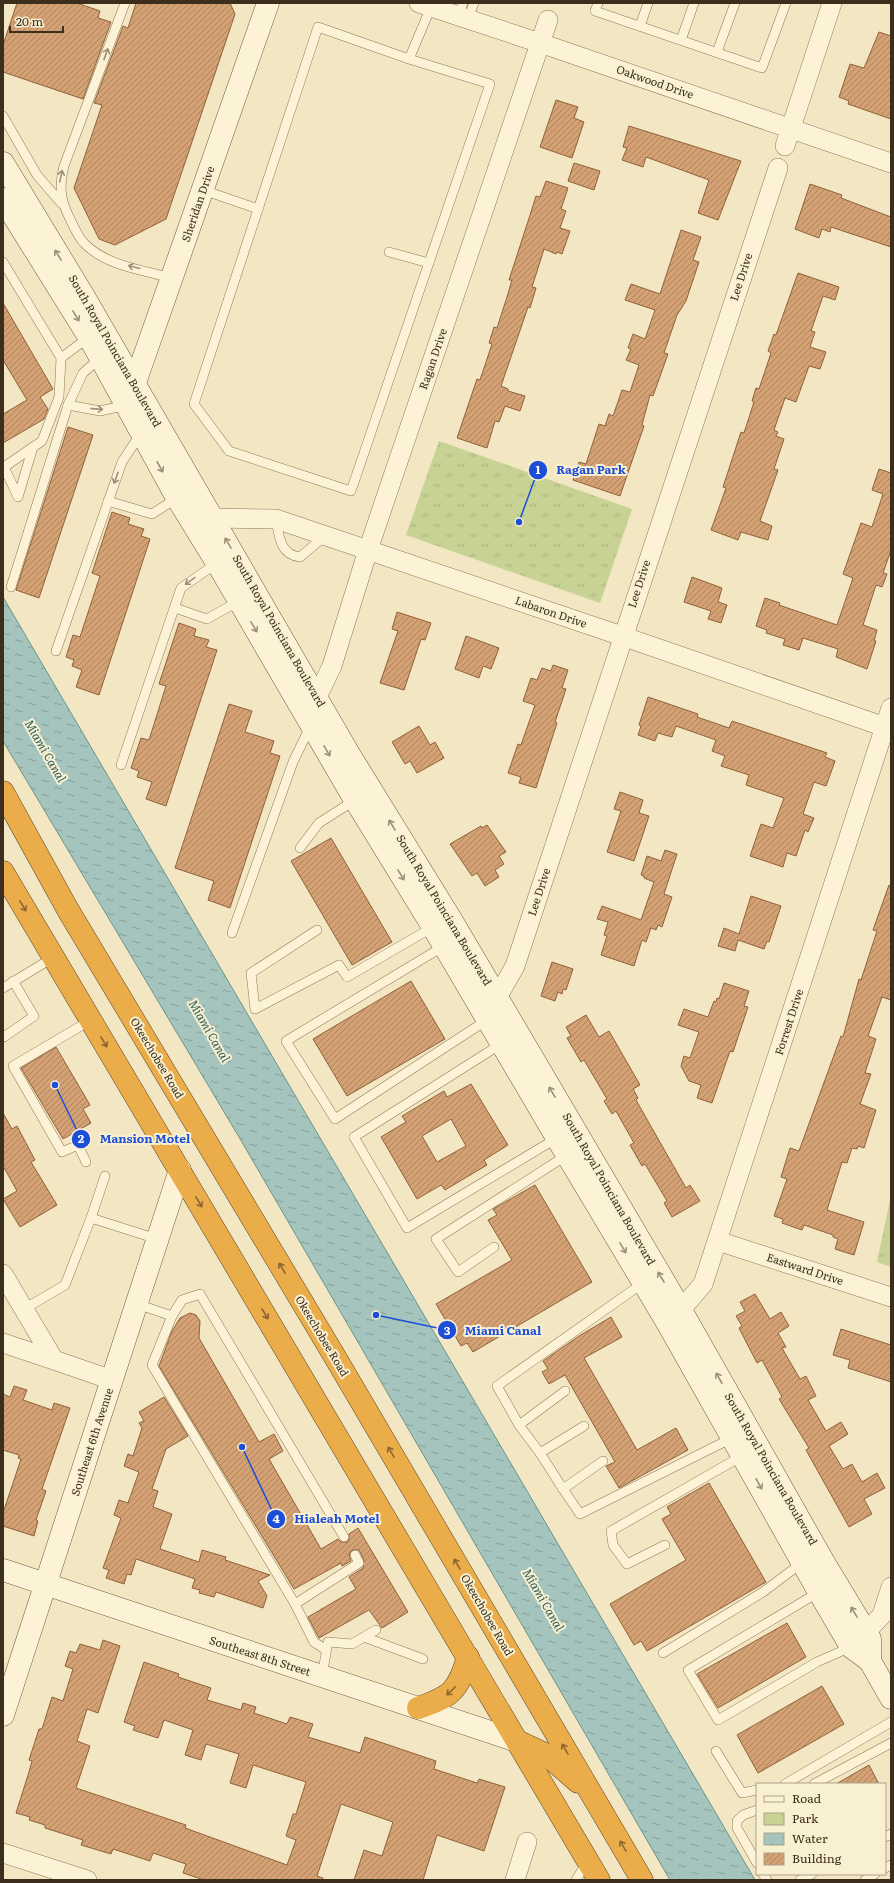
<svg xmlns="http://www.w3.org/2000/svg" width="894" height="1883" font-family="Literata,serif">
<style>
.park{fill:url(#park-tufts)}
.water{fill:url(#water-ripples);stroke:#6a948c}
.building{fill:url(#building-hatch);stroke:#90613a;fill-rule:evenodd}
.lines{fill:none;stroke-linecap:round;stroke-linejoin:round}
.lane-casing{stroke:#8e7757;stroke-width:10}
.street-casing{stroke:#8e7757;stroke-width:20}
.secondary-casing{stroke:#70583a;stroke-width:23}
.highway-casing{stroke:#5c452b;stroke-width:23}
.lane{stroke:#fcf3d6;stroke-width:9}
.street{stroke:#fcf3d6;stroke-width:19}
.secondary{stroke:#fcf3d6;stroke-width:22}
.highway{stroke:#eaad4a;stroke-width:22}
.oneway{stroke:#9c9079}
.oneway2{stroke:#8a6731}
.labels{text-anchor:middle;stroke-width:4;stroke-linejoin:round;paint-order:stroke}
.street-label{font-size:11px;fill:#3c2e1c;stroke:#f9f0d2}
.water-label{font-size:12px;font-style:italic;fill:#2a5e5d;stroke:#f9f0d2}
.leader{fill:none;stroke:#1d4ed8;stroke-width:1.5}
.callout-dot{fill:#1d4ed8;stroke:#f9f0d2;stroke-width:1.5}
.mark-label{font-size:12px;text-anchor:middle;font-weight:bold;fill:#fff}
.callout-label{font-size:12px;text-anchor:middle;font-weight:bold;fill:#1d4ed8;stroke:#f9f0d2;stroke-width:4;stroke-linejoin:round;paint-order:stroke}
</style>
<defs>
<pattern id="park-tufts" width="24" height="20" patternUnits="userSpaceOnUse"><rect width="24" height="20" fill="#c7d294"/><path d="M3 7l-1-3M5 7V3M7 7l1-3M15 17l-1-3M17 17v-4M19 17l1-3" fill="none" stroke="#acb57f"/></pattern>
<pattern id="water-ripples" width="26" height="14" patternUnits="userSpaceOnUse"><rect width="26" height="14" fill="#a4c4bd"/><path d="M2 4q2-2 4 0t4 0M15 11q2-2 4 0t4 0" fill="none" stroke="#87a099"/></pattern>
<pattern id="building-hatch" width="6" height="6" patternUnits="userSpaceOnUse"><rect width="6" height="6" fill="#d4a174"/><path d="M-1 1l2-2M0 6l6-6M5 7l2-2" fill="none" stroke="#ad845e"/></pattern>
</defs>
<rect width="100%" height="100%" fill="#f2e7c2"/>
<!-- park -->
<g class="park">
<path d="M439,441l193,68 -32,94 -194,-68z"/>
<path d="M891,1195v72l-14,-5z"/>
</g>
<!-- water -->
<path class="water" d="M3,597l752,1283h-85l-431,-743 -236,-396z"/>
<!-- building -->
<g class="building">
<path d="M17,3h60l23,8 -2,7 13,4 -28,77 -80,-27v-27z"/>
<path d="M136,3h94l5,11 -69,205 -51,26 -16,-6 -25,-51 28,-83 -8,-2 29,-77 5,2z"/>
<path d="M879,32l12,4v83l-43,-15 1,-3 -10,-4 11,-33 14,4z"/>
<path d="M556,100l22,7 -4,11 10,4 -12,36 -32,-11z"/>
<path d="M629,126l112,35 -23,59 -20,-7 11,-33 -63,-23 -3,10 -21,-7 5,-12 -4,-1z"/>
<path d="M574,163l26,8 -6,19 -26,-9z"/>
<path d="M546,181l22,7 -7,21 5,2 -6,17 10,3 -8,23 -5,-2 -1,2 -12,-5 -12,38 4,1 -6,20 -2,-1 -27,79 7,3v2l17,5 -5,15 -15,-5 -6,16 -4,-1 -8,27 -30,-10 20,-59 3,1 12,-36 -3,-1 5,-16 3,1 10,-31 5,-17h-3l22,-68 5,-16 4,1z"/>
<path d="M810,184l32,11 -1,3 50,19v30l-60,-20 -1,5 -8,-3 -3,9 -24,-9z"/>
<path d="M681,230l20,7 -8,23 6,2 -13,39 -9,14 -13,38 4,1 -15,42 -3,-1 -8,30 2,1 -24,70 -47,-16 6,-18 7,2 13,-40 6,2 4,-12 4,2 9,-26 8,2 9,-27 -13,-5 5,-11 -3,-1 5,-14 12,5 10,-29 -30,-10 6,-16 29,10z"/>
<path d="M798,273l41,14 -4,13 -12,-4 -12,35 4,1 -5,15 16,5 -6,17 -11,-3 -13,36 -11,-4 -11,32 4,2 -2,4 8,3 -10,30 4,1 -18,51 12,5 -4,14 -27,-8 -3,8 -27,-10 15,-42 -3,-1 18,-55 3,1 10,-31 -2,-1 4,-13 3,1 12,-36 -3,-2 6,-17 2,1z"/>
<path d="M3,303l50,86 -13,8 8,12 -4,10 -41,24v-29l24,-14 -24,-40z"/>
<path d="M68,427l25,8 -54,163 -23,-8z"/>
<path d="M879,469l12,4v77l-8,23 4,1 -5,13 -6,-2 -13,40 14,5 -3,11h2l-9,28 -31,-12 2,-8 -35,-11 -4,12 -16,-5 2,-6 -19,-6 1,-3 -11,-4 9,-28 15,5 -1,2 58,20 16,-47 -10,-4 18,-51 11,4 11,-33 -11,-4z"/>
<path d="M112,512l18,6 -2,6 16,5 -3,7 9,3 -51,156 -23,-8 6,-17 -10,-4 2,-6 -8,-3 7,-22 7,2 20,-61 -8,-3z"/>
<path d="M692,577l30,11 -4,14 9,3 -6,18 -13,-4 3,-8 -27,-9z"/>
<path d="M397,612l34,11 -6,17 -4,-1 -17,51 -24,-7 18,-52 -6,-2z"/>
<path d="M179,623l17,6 -2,7 15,4 -3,7 11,3 -51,156 -20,-7 6,-17 -15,-5 2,-6 -8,-3 10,-30 8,2 17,-54 -7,-2z"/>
<path d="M466,636l33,12 -8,21 -8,-3 -4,12 -24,-9z"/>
<path d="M553,665l15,5 -6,18 4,1 -11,33 2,1 -21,65 -17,-5 2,-6 -13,-4 10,-29 3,1 14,-40 -12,-4 8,-23 6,2 5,-12 9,3z"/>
<path d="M648,697l50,17 -1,3 32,11 3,-7 95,32 -2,4 10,4 -9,25 -12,-4 -11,32 11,4 -6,14 -3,-2 -9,26 -9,-3 -4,14 -33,-11 11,-32 12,4 11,-30 -38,-13 3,-10 -28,-9 4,-10 -13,-5 4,-11 -40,-14 -4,11 -14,-4 -3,8 -17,-6 3,-9 -2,-1z"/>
<path d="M229,704l23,7 -7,21 29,9 -4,12 10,3 -50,152 -22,-8 6,-19 -39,-13z"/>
<path d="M419,726l11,19 5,-3 9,16 -27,15 -7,-12 -5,3 -13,-22z"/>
<path d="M620,792l23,8 -4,13 10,3 -15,45 -27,-9 14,-41 -7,-2z"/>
<path d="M487,825l19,27 -7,4 5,8 -9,6 4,7 -14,9 -8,-13 -5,3 -22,-32 31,-18 1,2z"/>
<path d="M331,838l61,104 -40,23 -61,-104z"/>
<path d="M665,850l12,4 -13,40 8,3 -10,30 -4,-2 -2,5 -5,-2 -5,14 -4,-2 -8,26 -33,-11 6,-19 -3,-1 4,-13 -11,-3 5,-13 39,14 13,-38 -10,-4v-2l-3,-1 6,-19 14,5z"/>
<path d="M889,885l2,1v114l-9,-3 -14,39 8,3 -11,34 6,1 -11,30 16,6 -12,38 -6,-2 -1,3 -5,-1 -5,15 -5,-1 -15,48 37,12 -10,33 -19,-6 3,-10 -5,-2v-2l-29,-10 -2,5 -20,-7 1,-4 -9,-3 13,-37 -6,-2 9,-29 9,3 42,-115 2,1 16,-58 2,1 16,-49 -4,-1z"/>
<path d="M751,896l30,10 -12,36 -2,-1 -3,8 -26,-9 -3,11 -17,-5 6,-18 15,6z"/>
<path d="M552,962l21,7 -7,21 -3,-1 -1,5 -4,-2 -3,9 -14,-5z"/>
<path d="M411,981l34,58 -98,57 -34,-57z"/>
<path d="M724,983l25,8 -5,15 4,1 -15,45 -3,-1 -18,52 -15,-5 4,-13 -12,-4 -8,-15 3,-10 6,2 9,-26 -21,-7 6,-16 24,8 6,-16 2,1 1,-4 2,1z"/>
<path d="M586,1015l13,22 10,-6 31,54 -7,4 5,9 -2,2 50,88 4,-3 10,16 -28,16 -8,-14 3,-2 -22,-37 -3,2 -12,-21 4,-2 -18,-32 -4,3 -8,-13 3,-2 -23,-39 -3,2 -14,-24 4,-2 -5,-9z"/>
<path d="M56,1047l34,58 -7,4 8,14 -28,16 -42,-71z"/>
<path d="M471,1084l37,61 -24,15 3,5 -42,25 -4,-5 -24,14 -36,-62 25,-15 -4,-6 42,-25 3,6zM451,1119l15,27 -29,16 -15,-26z"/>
<path d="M3,1113l9,16 5,-3 18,34 -4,2 26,43 -37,22 -17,-28 14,-8 -14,-25z"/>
<path d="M535,1185l57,97 -119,70 -6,-9 -6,3 -25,-42 76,-44 -24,-40 9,-5 -4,-6z"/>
<path d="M755,1294l15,25 11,-7 8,14 -11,7 8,14 -4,1 18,31 6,-3 10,20 -8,4 18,31 15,-9 7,12 -19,12 14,23 9,-5 10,18 15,-9 8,15 -21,11 8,15 -23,13 -43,-77 3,-2 -30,-49 3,-2 -20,-37 -5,3 -18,-35 3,-2 -6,-10 9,-5 -5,-9z"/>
<path d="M190,1313l6,2 4,6 -1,17 60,104 15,-8 9,17 -14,8 52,90 17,-10 3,3h6l2,-2v-6l9,-6 50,84 -26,16 -13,-18 -50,28 -11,-21 48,-28 -7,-12 14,-9 1,-8 -5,-10h-6l-4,4 2,7 -9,5 -1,-3 -47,26 -135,-223 13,-35 8,-13z"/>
<path d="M611,1317l11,20 -38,21 53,92 39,-22 12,22 -69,38 -13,-22 9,-4 -50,-87 -16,9 -7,-12 6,-3 -5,-8 36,-25z"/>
<path d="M841,1329l50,16v37l-43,-14 2,-8 -17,-5z"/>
<path d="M14,1386l13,4 -4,10 29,10 2,-7 16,5 -28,81 4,2 -10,29 2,1 -4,15 -31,-10v-13l18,-54 -3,-1 1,-3 -16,-5v-56l7,3z"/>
<path d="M164,1397l24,39 -22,13 -14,40 6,2 -5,16 19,7 -12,35 39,13 3,-12 24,7 -1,3 45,15 -12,6 9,15 -4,12 -47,-16 -2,5 -15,-4 1,-3 -8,-2 3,-9 -59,-20 -5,16 -4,-1 -3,10 -18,-6 3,-8 -6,-2 18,-50 -7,-3 5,-15 9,3 11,-31 -15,-6 4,-12 5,2 9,-28 -3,-5 5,-2 -5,-9z"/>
<path d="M709,1483l57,99 -119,69 -6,-10 -7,4 -24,-41 76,-44 -24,-41 9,-5 -4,-7z"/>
<path d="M787,1623l19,34 -88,51 -21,-34z"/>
<path d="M103,1640l17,6 -22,67 -11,-4 -10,32 13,5 -14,42 110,37 -1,3 102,37 9,-25 -10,-4 7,-22h3l10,-32 -53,-17 -7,23 -16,-5 9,-29 -33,-10 -5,16 -16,-5 8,-25 -29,-10 -6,18 -25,-8 2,-4 -11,-4 20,-60 35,12 -1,3 33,11 -4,12 34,10 2,-7 13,4 -2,6 33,11 3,-7 23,7 -5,13 52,16 5,-16 71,24 -2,8 43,14 2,-4 26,8 -21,64 -47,-16 -14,45h-69l10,-30 18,6 11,-34 -52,-18 -24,72 6,2v2h-119l-21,-7 3,-9 -33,-11 -3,8 -37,-12 -2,5 -30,-9 2,-5 -38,-12v-3l-16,-5 1,-3 -14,-4 13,-41 3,-11 -3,-1 10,-31h3l10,-32 11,4 10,-32 -8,-3 5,-15 6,2 4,-9 20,6z"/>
<path d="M822,1686l22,38 -86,49 -21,-38z"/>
<path d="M869,1765l10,19h-43z"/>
</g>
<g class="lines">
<defs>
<g id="lane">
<path d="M125,3l-61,163c-5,21 -4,33 6,53 4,8 8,18 14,24 22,23 59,27 88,35"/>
<path d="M598,3l-3,8 167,57 24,-65"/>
<path d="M458,16l5,-13"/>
<path d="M468,19l6,-16"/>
<path d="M640,26l8,-23"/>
<path d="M681,40l13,-37"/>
<path d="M717,52l18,-49"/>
<path d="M409,59l81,25 -139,407 -122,-40 -35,-47 124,-377 91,32 22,-52"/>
<path d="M3,116l34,59 25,29"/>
<path d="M203,190l55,19"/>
<path d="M389,252l40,11"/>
<path d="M3,262l58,96 -2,39 -17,44 -38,26 14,30 15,-50"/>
<path d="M61,358l28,-21"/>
<path d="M68,405l32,6 27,-6"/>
<path d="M108,501l44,13 25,-16"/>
<path d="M276,519c3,17 4,36 24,38l25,-21"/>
<path d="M11,587l57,-182 15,-32 17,-15"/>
<path d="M175,608l32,11 32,-18"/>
<path d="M56,651l66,-189 19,-29"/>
<path d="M121,765l60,-177 36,-25"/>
<path d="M300,848l19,-25 36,-23"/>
<path d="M317,930l-66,43 4,36 84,-44 8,12 86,-50"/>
<path d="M232,933l61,-171 17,-35"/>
<path d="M444,946l-158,95 49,78 152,-99"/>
<path d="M3,988l51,-31"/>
<path d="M3,1035l1,2 30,-21 -21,-35"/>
<path d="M501,1044l-147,93 53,91 150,-90"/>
<path d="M86,1162l-8,-17 -16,7 -49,-86 78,-46"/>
<path d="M91,1218l14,-42"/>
<path d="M494,1247l-36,25 -22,-33 131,-84"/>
<path d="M137,1304l35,12"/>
<path d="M24,1309l41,-24 26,-67 66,21"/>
<path d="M565,1391l-46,34 -22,-39 146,-103"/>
<path d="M519,1425l21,28 44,-27"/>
<path d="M540,1453l23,36 40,-28"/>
<path d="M563,1489l17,25 152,-76"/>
<path d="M665,1545l-38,19 -14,-19 -2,-14 131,-75"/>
<path d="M819,1592l-131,78 30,50 99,-58 34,-15"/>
<path d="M295,1604l-143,-239 20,-49 10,-16 18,-6 144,243"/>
<path d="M364,1637l59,22"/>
<path d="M326,1650l-12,-8 -19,-38 64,-41 -4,-8"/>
<path d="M663,1653l100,-61 40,-30"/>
<path d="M322,1676l6,-34 24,2 24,-14"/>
<path d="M716,1751l26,42 15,-3"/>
<path d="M785,1784l106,-62"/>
<path d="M814,1784l77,-41"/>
<path d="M757,1810l-14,5 -6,6v7l20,35"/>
<path d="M885,1837l6,-3"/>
<path d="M885,1868l6,-3"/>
<path d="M763,1874l4,6"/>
<path d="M576,1880l11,-18"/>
<path d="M800,1880l12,-6"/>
<path d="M865,1880l10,-6"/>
</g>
<g id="street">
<path d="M419,3l121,40 351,120"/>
<path d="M785,146l47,-143"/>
<path d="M213,518l63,1 346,117 263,91"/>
<path d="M317,697l15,-31 36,-116 180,-530"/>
<path d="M497,998l18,-32 263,-798"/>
<path d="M718,1241l173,56"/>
<path d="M3,1274l51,86 58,20"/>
<path d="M672,1320l31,-36 188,-576"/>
<path d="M3,1343l51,17"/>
<path d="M866,1632l16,-17 9,-28"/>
<path d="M3,1853l84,27"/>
<path d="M515,1880l12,-38"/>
</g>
<g id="secondary">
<path d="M3,163l80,132 266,459 103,167 229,389 142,251 47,78v22"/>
<path d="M3,199l86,138 88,161 40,65 138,237 78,127 134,228 101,169 151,268 32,55 19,14 21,37"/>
<path d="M131,394l137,-391"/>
<path d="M3,1570l514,171"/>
<path d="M3,1715l177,-545"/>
</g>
<g id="highway">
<path d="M3,792l65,118 267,447 307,523"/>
<path d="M3,872l596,1008"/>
<path d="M418,1708c33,-11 40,-17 50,-51"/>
<path d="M517,1741l30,14 31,27"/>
</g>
</defs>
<!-- lane casing -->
<use href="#lane" class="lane-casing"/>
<!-- street casing -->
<use href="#street" class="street-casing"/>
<!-- secondary casing -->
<use href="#secondary" class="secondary-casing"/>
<!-- highway casing -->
<use href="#highway" class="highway-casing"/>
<!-- lane -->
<use href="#lane" class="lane"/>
<!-- street -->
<use href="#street" class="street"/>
<!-- secondary -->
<use href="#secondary" class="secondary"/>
<!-- highway -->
<use href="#highway" class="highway"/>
</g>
<!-- one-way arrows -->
<defs><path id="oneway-shaft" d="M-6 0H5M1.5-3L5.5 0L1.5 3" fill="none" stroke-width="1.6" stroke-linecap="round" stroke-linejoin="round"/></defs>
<g class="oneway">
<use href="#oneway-shaft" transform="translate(106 54) rotate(-70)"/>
<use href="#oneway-shaft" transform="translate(61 176) rotate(-78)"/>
<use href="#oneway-shaft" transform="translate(58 255) rotate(-122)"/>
<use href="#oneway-shaft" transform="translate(134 267) rotate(-165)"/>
<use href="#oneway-shaft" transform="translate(76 316) rotate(58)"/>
<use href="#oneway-shaft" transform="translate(97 409) rotate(4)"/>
<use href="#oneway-shaft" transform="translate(160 467) rotate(61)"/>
<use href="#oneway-shaft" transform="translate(116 478) rotate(109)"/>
<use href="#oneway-shaft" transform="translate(228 543) rotate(-120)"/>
<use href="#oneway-shaft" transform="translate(190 581) rotate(145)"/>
<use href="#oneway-shaft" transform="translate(254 627) rotate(59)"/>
<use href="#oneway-shaft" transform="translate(327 751) rotate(60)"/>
<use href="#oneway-shaft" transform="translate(392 825) rotate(-121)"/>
<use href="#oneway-shaft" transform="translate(401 875) rotate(59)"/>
<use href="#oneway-shaft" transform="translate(552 1092) rotate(-120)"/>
<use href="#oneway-shaft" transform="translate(623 1248) rotate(59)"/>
<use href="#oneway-shaft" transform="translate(661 1277) rotate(-121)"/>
<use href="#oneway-shaft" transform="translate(719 1378) rotate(-119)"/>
<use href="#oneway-shaft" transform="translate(759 1484) rotate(61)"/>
<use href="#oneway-shaft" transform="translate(854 1612) rotate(-121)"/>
</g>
<g class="oneway2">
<use href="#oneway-shaft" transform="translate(23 906) rotate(59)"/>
<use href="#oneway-shaft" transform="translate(104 1042) rotate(59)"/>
<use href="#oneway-shaft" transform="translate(199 1202) rotate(59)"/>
<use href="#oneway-shaft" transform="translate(282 1268) rotate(-121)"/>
<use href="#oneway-shaft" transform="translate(265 1314) rotate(59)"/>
<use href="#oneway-shaft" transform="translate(391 1452) rotate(-120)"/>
<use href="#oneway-shaft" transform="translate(457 1564) rotate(-120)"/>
<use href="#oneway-shaft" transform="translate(451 1691) rotate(136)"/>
<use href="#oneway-shaft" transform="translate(565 1749) rotate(-120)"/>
<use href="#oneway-shaft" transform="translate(623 1846) rotate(-120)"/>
</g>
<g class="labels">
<!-- street labels -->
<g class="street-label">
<text transform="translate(655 82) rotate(19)" y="4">Oakwood Drive</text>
<text transform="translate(198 204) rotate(-71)" y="4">Sheridan Drive</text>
<text transform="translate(741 277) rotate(-72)" y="4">Lee Drive</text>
<text transform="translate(115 351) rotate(60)" y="4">South Royal Poinciana Boulevard</text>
<text transform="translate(433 359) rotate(-71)" y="4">Ragan Drive</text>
<text transform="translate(639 584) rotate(-72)" y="4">Lee Drive</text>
<text transform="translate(551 612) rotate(19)" y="4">Labaron Drive</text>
<text transform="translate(279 631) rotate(60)" y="4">South Royal Poinciana Boulevard</text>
<text transform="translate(539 892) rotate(-72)" y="4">Lee Drive</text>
<text transform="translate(444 910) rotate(59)" y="4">South Royal Poinciana Boulevard</text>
<text transform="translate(789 1022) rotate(-72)" y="4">Forrest Drive</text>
<text transform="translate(157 1058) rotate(59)" y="4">Okeechobee Road</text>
<text transform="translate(609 1189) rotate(60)" y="4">South Royal Poinciana Boulevard</text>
<text transform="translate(805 1269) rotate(18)" y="4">Eastward Drive</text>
<text transform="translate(322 1336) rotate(59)" y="4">Okeechobee Road</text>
<text transform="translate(92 1442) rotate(-72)" y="4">Southeast 6th Avenue</text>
<text transform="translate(771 1469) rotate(60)" y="4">South Royal Poinciana Boulevard</text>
<text transform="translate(487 1615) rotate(60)" y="4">Okeechobee Road</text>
<text transform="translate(260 1656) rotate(18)" y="4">Southeast 8th Street</text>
</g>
<!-- water labels -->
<g class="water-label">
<text transform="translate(45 751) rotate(60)" y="4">Miami Canal</text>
<text transform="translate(209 1031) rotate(60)" y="4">Miami Canal</text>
<text transform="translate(543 1600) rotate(60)" y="4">Miami Canal</text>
</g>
</g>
<!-- callouts -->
<path class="leader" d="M519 522L538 470M55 1085L81 1139M376 1315L447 1330M242 1447L276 1519"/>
<g class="callout-dot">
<circle cx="519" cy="522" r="4"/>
<circle cx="55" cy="1085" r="4"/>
<circle cx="376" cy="1315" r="4"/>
<circle cx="242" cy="1447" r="4"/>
<circle cx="538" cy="470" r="10"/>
<circle cx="81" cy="1139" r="10"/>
<circle cx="447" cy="1330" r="10"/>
<circle cx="276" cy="1519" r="10"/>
</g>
<g class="mark-label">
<text x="538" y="474">1</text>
<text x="81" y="1143">2</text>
<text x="447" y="1335">3</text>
<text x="276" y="1523">4</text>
</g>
<g class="callout-label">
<text x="591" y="474">Ragan Park</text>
<text x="145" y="1143">Mansion Motel</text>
<text x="503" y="1335">Miami Canal</text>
<text x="337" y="1523">Hialeah Motel</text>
</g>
<!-- border -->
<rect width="894" height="1883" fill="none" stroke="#3c2e1c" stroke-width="8"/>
<!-- legend -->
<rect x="756" y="1783" width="130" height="92" fill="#f9f0d2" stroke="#ada289"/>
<rect x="764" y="1796" width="20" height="6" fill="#fcf3d6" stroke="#ada289"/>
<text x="792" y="1803" font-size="12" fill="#3c2e1c">Road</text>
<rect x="764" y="1813" width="20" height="12" fill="url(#park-tufts)" stroke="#ada289"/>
<text x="792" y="1823" font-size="12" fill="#3c2e1c">Park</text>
<rect x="764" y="1833" width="20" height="12" fill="url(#water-ripples)" stroke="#ada289"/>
<text x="792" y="1843" font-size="12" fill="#3c2e1c">Water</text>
<rect x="764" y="1853" width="20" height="12" fill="url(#building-hatch)" stroke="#ada289"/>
<text x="792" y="1863" font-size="12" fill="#3c2e1c">Building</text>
<!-- scale -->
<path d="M10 26v6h53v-6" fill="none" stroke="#3c2e1c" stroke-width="2"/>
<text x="16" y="26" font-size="12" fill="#3c2e1c" stroke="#f9f0d2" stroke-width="3" paint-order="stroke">20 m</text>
</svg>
